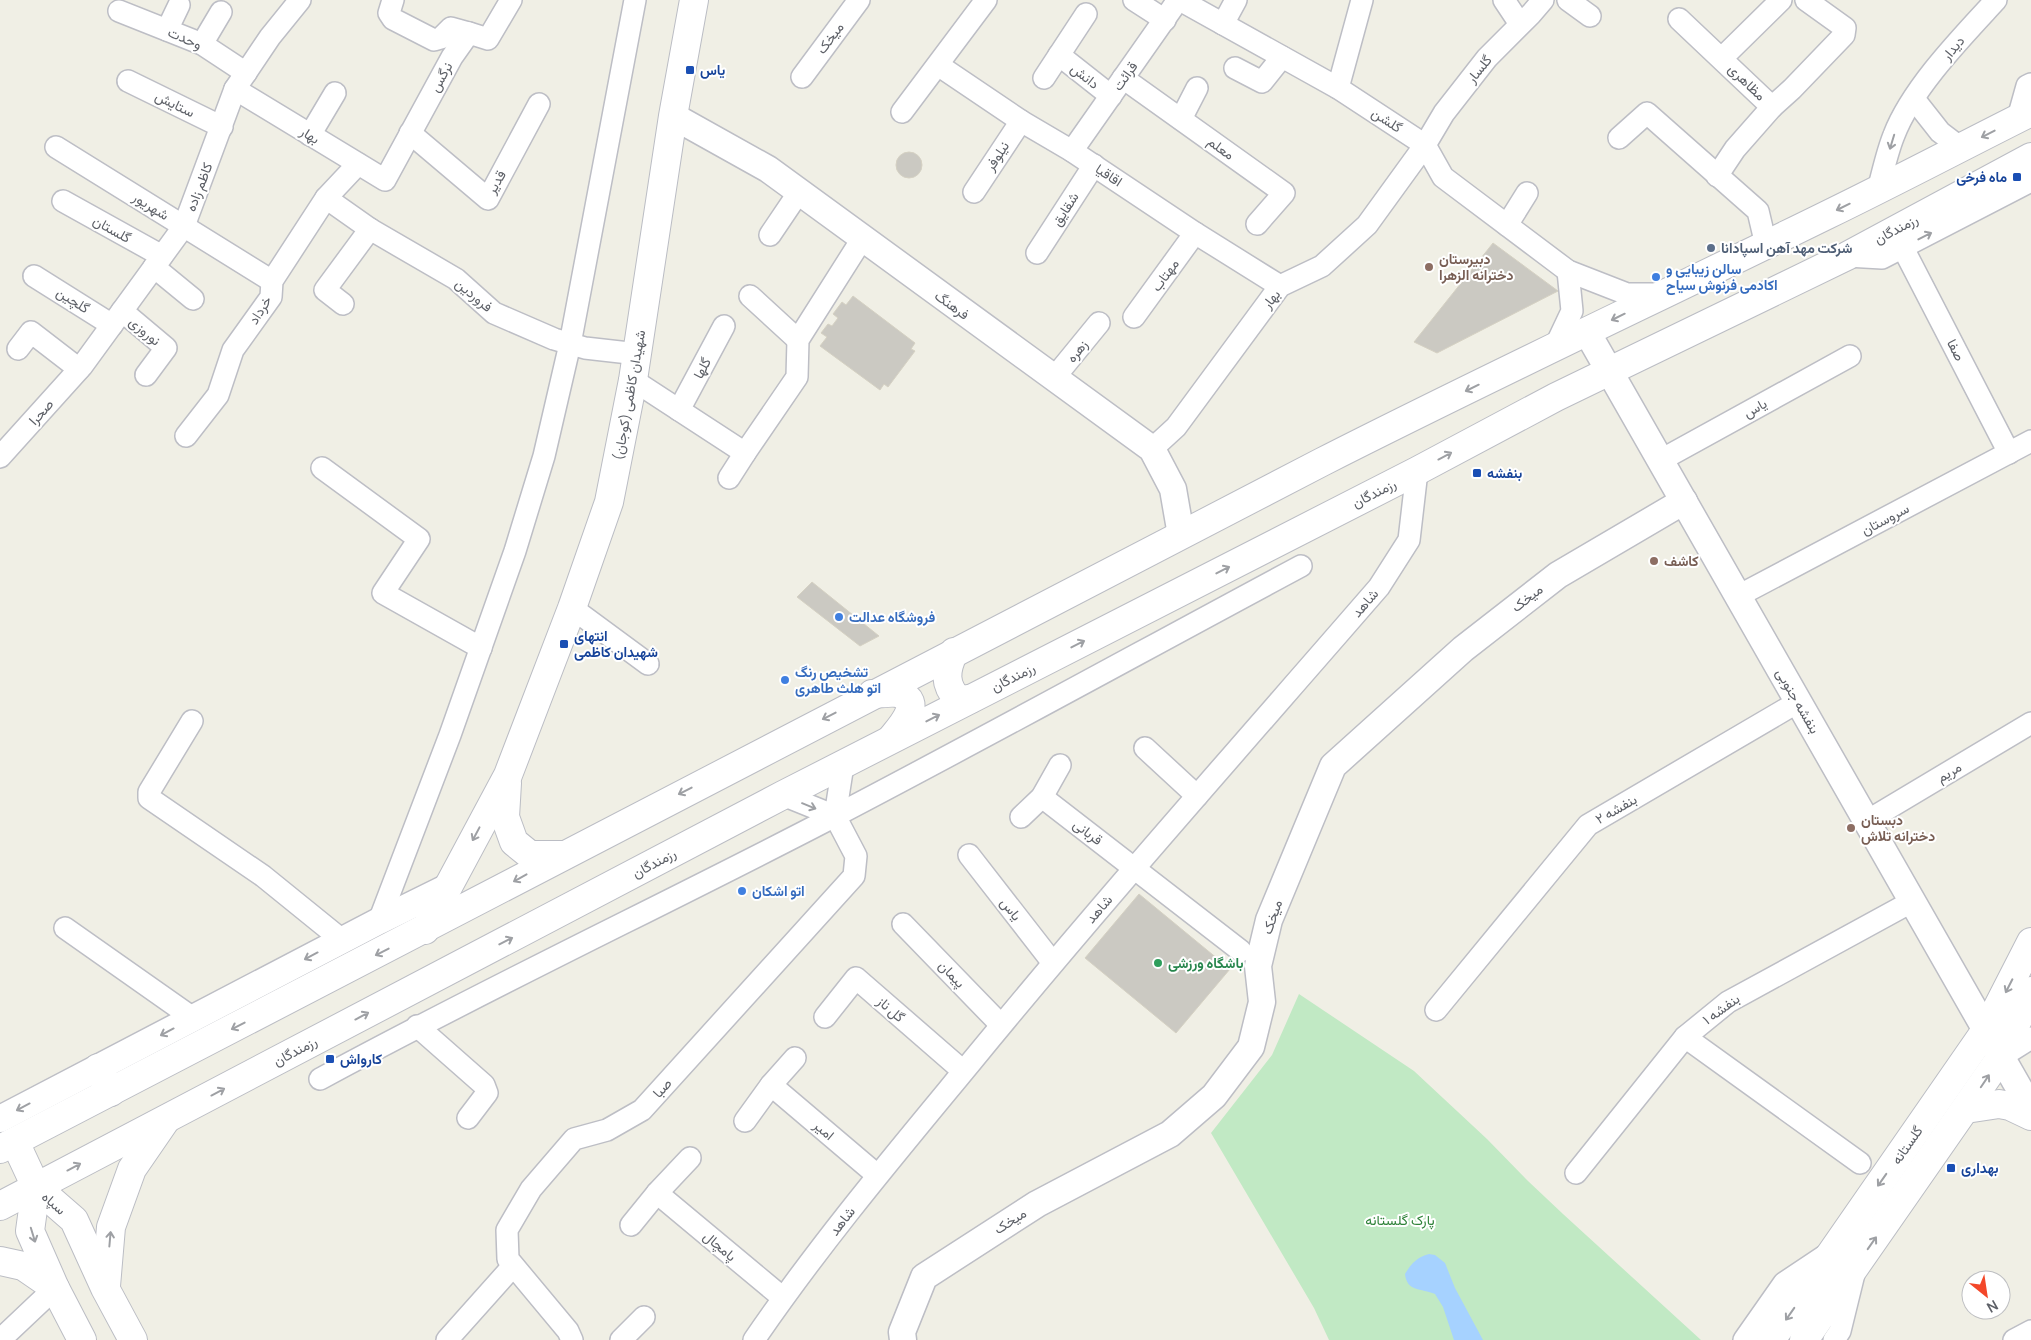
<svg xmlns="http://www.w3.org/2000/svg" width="2031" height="1340" font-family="Manrope,Vazirmatn,sans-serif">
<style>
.green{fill:#c1e9c4}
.water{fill:#a6d2ff}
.building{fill:#cbc9c2;stroke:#d5d1c3}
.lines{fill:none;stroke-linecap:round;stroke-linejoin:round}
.minor-casing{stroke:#bdbec5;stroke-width:24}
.tertiary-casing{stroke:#bdbec5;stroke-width:29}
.secondary-casing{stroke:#bbbdc4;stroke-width:30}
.minor{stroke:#fff;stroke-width:21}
.tertiary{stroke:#fff;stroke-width:26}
.secondary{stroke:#fff;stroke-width:28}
.oneway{stroke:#9ea0a4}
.transit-dot{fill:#1a4fb4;stroke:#fff;stroke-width:2}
.service-dot{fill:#5c6f8a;stroke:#fff;stroke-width:2}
.education-dot{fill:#8d6e63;stroke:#fff;stroke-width:2}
.shop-dot{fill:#3f7fe0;stroke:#fff;stroke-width:2}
.leisure-dot{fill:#2e9e5b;stroke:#fff;stroke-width:2}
.labels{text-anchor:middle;stroke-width:4;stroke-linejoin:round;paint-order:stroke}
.street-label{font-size:14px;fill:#5d6067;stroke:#fff}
.transit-label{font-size:14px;font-weight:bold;fill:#164399;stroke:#fff;text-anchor:start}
.service-label{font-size:14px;font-weight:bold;fill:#4e5e75;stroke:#fff;text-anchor:start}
.education-label{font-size:14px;font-weight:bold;fill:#785e54;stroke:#fff;text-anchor:start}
.shop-label{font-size:14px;font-weight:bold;fill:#366cbe;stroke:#fff;text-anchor:start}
.leisure-label{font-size:14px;font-weight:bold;fill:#27864d;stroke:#fff;text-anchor:start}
.park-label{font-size:14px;fill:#30833a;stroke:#fff}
</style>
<rect width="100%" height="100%" fill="#f0efe5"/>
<!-- green -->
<path class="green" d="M1299,994l115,77 73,68 41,42 35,33 138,126h-372l-15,-32 -103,-175 61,-78z"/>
<!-- water -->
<path class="water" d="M1429,1254l6,1 10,8 10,25 28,52h-29l-11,-33 -8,-13c-14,-6 -28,-2 -30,-20 6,-10 12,-17 24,-20z"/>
<!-- building -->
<g class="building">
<circle cx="909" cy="165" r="13"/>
<path d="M1493,243l65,48 -121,62 -23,-11z"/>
<path d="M853,296l62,47 -4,6 4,2 -27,36 -4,-3 -4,6 -60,-44 7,-9 -6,-4 7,-9 4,2 6,-8 -5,-4 9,-12 4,3z"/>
<path d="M812,582l67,54 -19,10 -63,-49z"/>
<path d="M1139,894l91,75 -54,64 -91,-75z"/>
</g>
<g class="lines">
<defs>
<g id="minor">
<path d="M393,0l-4,13 4,6 41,21 7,-2 10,-10 18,5"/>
<path d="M1134,0l31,20"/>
<path d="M1180,0l158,88 87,57 18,32 125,94 59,23h36"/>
<path d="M1504,0l16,24"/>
<path d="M1568,0l22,16"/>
<path d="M119,11l83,33 44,29"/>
<path d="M1679,19l93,88 -37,42 -18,27"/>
<path d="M1223,24l13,-24"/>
<path d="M167,30l12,-25"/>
<path d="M202,44l19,-32"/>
<path d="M1059,55l52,41"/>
<path d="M1722,58l59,-58"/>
<path d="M938,65l83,56 51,30 123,82 85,53"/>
<path d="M1235,68l27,14 20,-25"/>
<path d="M802,77l57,-77"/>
<path d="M1044,78l42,-64"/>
<path d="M1123,78l161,115 -27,31"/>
<path d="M128,81l94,46"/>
<path d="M1338,88l24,-88"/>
<path d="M235,89l150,91 67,-123 17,-24 19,6 23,-39"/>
<path d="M1914,99l26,33 21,16"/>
<path d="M1772,107l20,-18 52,-54 1,-7 -39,-28"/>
<path d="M902,112l84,-112"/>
<path d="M2018,118l9,-32 4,-2"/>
<path d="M1181,119l16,-31"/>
<path d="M410,133l78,66 51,-95"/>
<path d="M310,135l25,-42"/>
<path d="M1619,138l28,-25 111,98 8,34"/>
<path d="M56,147l216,134"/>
<path d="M1072,151l106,-151"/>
<path d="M1878,190c5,-18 9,-38 16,-55 18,-47 68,-98 102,-135"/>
<path d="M974,192l47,-71"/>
<path d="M326,198l44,31 86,50 38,34 60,26 31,9 53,6"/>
<path d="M63,201l99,55"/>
<path d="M1507,225l20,-32"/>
<path d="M770,235l29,-43"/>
<path d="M1903,248l106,205"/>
<path d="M1037,253l57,-88"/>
<path d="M1847,256l35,2 149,-77"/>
<path d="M154,267l39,32"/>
<path d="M34,276l78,49"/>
<path d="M750,296l48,44"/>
<path d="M343,304l-18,-14 45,-61"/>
<path d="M122,311l44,37 -20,27"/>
<path d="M1134,317l61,-84"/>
<path d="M1555,347l17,-36 -4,-40"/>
<path d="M18,349l13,-17 48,37"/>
<path d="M1054,378l45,-55"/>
<path d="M633,380l112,73 52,-76 1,-37 64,-101"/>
<path d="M679,410l45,-84"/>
<path d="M186,436l32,-41 15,-45 38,-53 1,-16 54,-83 32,-34"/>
<path d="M1152,449l24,-22 104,-141 42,-20 45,-41 58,-80 19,-32 43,-55 44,-44 12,-14"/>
<path d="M0,457l82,-91 102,-140 51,-137 35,-52 30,-37"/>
<path d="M1661,460l189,-104"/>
<path d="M322,468l97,71 -36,54 98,55"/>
<path d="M729,478l16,-25"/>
<path d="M1738,596l293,-155"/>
<path d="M572,608l76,56"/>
<path d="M192,721l-43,71v6l114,78 79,64"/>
<path d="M1145,748l52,48"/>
<path d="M783,795l52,21"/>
<path d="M1042,797l199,154"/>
<path d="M1021,817l21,-20 18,-32"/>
<path d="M1867,821l164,-98"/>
<path d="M969,855l84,108"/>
<path d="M379,921l71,-186 65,-184 29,-95 26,-112 65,-344"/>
<path d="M903,924l98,101"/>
<path d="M65,928l128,90"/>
<path d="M1436,1010l152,-185 210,-123"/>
<path d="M825,1017l31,-39 107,93"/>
<path d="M417,1026l67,59 3,8 -19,25"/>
<path d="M1685,1037l175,126"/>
<path d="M2001,1057l30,-19"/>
<path d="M320,1079c169,-92 344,-174 515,-263 157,-82 311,-167 466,-250"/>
<path d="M771,1085l106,90"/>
<path d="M745,1121l26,-36 24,-27"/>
<path d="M1576,1173l109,-136 43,-35 185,-101"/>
<path d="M657,1193l126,105"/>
<path d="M631,1225l26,-32 33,-35"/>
<path d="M0,1340l55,-52"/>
<path d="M447,1340l66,-74"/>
<path d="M572,1340l-4,-9 -60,-72 -1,-29 24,-41 43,-50 33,-9 35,-20 212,-234 2,-20 -21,-40 8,-51"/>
<path d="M621,1340l23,-23"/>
<path d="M754,1340c67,-98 143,-188 218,-279 132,-161 270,-316 407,-474l30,-47 8,-69"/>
<path d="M1744,1340l40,-57 42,-28"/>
<path d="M1834,1340l6,-9 14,-57"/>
<path d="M2014,1340l17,-9"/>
</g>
<g id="tertiary">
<path d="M673,116l95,53 384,280 21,40 8,46"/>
<path d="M1587,332l444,777"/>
<path d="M0,1119l379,-198 69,-34"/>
<path d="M903,1340l-1,-8 22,-55 113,-73 133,-70 44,-38 37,-49 11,-45 -4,-36 11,-46 64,-154 130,-117 95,-74 126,-74"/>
</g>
<g id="secondary">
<path d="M954,652c-9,19 -10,32 4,48l12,-1"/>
<path d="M872,694c8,0 21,-3 28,0 25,8 -1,35 -9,45"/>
<path d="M507,783l-2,34 9,25 16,13h32"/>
<path d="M425,930l83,-155 64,-167 37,-106 24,-122 40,-264 21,-116"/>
<path d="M98,1068l13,24"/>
<path d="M1966,1109l33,-5 11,2 21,10"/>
<path d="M15,1142l21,45 38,33 31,68 28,52"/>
<path d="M0,1149c442,-227 880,-461 1322,-687 167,-85 336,-164 505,-247 68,-33 136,-69 204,-103"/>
<path d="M36,1187l-6,44 25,57 27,52"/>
<path d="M0,1206l783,-411 634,-324 139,-74 291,-141 184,-99"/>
<path d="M0,1261l23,5 32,22"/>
<path d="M106,1286l5,-59 21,-58 33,-48"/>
<path d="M1771,1340l215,-310 45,-88"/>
<path d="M1804,1340l197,-283 30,-66"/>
</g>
</defs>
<!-- minor casing -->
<use href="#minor" class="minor-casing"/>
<!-- tertiary casing -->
<use href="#tertiary" class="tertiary-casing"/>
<!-- secondary casing -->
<use href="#secondary" class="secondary-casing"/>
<!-- minor -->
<use href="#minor" class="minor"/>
<!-- tertiary -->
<use href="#tertiary" class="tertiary"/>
<!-- secondary -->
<use href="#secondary" class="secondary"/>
</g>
<!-- one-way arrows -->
<defs><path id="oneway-shaft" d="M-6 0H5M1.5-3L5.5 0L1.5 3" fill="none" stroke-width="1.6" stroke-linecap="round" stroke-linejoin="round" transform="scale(1.25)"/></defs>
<g class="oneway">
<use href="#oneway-shaft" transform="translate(1988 134) rotate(153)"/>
<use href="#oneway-shaft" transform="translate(1892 142) rotate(107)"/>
<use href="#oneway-shaft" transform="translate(1843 207) rotate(154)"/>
<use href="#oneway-shaft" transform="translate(1925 236) rotate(-27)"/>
<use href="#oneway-shaft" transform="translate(1618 317) rotate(154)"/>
<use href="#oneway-shaft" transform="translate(1472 388) rotate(154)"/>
<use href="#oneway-shaft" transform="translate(1445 456) rotate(-28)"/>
<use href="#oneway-shaft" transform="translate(1223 570) rotate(-27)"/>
<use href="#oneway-shaft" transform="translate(1078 644) rotate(-27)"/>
<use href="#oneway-shaft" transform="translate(829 716) rotate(153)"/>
<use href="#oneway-shaft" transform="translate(933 718) rotate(-27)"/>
<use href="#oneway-shaft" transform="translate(685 791) rotate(153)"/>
<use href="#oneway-shaft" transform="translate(809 806) rotate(22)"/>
<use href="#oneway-shaft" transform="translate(476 834) rotate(118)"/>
<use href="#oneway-shaft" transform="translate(520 878) rotate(151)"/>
<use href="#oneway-shaft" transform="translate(506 941) rotate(-27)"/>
<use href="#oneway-shaft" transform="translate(382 952) rotate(153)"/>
<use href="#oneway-shaft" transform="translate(311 956) rotate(152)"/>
<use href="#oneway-shaft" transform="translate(2009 986) rotate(117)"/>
<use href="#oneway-shaft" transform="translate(362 1016) rotate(-28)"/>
<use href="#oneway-shaft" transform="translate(238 1026) rotate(153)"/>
<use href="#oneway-shaft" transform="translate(167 1032) rotate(152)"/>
<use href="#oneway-shaft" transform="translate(1985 1081) rotate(-56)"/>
<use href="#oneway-shaft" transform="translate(218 1092) rotate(-28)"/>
<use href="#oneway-shaft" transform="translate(23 1107) rotate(152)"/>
<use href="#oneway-shaft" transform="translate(74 1167) rotate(-28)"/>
<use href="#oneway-shaft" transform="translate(1882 1180) rotate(125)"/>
<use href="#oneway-shaft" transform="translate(33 1235) rotate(73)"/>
<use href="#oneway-shaft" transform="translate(110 1239) rotate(-85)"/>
<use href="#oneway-shaft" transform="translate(1872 1243) rotate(-55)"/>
<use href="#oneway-shaft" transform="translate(1790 1314) rotate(125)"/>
</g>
<!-- markers -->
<g class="transit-dot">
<rect x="685" y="65" width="10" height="10" rx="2.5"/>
<rect x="2012" y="172" width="10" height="10" rx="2.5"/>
<rect x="1472" y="468" width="10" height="10" rx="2.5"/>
<rect x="559" y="639" width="10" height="10" rx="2.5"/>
<rect x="325" y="1054" width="10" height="10" rx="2.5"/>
<rect x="1946" y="1163" width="10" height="10" rx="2.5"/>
</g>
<circle class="service-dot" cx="1711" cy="248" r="5"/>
<g class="education-dot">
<circle cx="1429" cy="267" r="5"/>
<circle cx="1654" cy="561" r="5"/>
<circle cx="1851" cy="828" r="5"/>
</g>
<g class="shop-dot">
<circle cx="1656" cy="277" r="5"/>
<circle cx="839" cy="617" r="5"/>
<circle cx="785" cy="680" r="5"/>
<circle cx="742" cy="891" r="5"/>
</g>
<circle class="leisure-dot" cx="1158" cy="963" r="5"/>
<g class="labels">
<!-- street labels -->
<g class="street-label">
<text transform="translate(185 38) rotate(24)" y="5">وحدت</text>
<text transform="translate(830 38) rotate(-53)" y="5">میخک</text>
<text transform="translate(1953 48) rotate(-50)" y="5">دیدار</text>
<text transform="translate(1479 69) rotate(-51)" y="5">گلسار</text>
<text transform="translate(1085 76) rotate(38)" y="5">دانش</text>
<text transform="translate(1125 76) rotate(-55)" y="5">قرائت</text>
<text transform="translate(441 77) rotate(-61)" y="5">نرگس</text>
<text transform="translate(1747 82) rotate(44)" y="5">مظاهری</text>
<text transform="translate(175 104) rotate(26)" y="5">ستایش</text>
<text transform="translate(1387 120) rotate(33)" y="5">گلشن</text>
<text transform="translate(310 135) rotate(32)" y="5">بهار</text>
<text transform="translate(1221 148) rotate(36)" y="5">معلم</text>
<text transform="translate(997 156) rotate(-57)" y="5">نیلوفر</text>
<text transform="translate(1109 175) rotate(33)" y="5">اقاقیا</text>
<text transform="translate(496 182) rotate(-60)" y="5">قدیر</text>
<text transform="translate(199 187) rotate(-69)" y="5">کاظم زاده</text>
<text transform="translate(151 206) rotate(32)" y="5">شهریور</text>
<text transform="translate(1065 209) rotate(-57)" y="5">شقایق</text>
<text transform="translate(112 229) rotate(29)" y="5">گلستان</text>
<text transform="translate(1896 229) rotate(-28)" y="5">رزمندگان</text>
<text transform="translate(1165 275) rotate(-54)" y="5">مهتاب</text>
<text transform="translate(474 295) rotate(40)" y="5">فروردین</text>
<text transform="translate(1271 299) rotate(-52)" y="5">بهار</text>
<text transform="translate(73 300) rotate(32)" y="5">گلچین</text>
<text transform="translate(952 305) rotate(36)" y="5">فرهنگ</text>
<text transform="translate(260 310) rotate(-58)" y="5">خرداد</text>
<text transform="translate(145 331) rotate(40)" y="5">نوروزی</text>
<text transform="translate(1956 350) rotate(63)" y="5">صفا</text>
<text transform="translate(1077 351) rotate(-51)" y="5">زهره</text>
<text transform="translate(702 368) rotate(-62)" y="5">گلها</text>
<text transform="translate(629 395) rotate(-80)" y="5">شهیدان کاظمی (کوجان)</text>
<text transform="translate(1755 408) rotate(-29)" y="5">یاس</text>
<text transform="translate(41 412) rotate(-48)" y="5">صحرا</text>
<text transform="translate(1374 493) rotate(-27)" y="5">رزمندگان</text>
<text transform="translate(1885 519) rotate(-28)" y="5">سروستان</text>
<text transform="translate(1527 598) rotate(-38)" y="5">میخک</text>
<text transform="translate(1365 603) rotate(-49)" y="5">شاهد</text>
<text transform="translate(1013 677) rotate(-27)" y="5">رزمندگان</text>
<text transform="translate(1798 701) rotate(60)" y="5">بنفشه جنوبی</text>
<text transform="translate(1949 772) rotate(-31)" y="5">مریم</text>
<text transform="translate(1616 809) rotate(-30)" y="5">بنفشه ۲</text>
<text transform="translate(1088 832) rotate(37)" y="5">قربانی</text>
<text transform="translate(654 863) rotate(-28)" y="5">رزمندگان</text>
<text transform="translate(1011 909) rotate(52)" y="5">یاس</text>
<text transform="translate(1099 909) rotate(-49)" y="5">شاهد</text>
<text transform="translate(1272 917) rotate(-71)" y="5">میخک</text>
<text transform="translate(952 974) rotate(46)" y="5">پیمان</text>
<text transform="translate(891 1009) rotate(41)" y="5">گل ناز</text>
<text transform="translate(1721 1009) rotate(-36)" y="5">بنفشه ۱</text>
<text transform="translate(295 1051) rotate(-28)" y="5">رزمندگان</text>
<text transform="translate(662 1088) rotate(-48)" y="5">صبا</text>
<text transform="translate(824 1130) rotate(40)" y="5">امیر</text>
<text transform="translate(1907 1145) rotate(-55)" y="5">گلستانه</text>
<text transform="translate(54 1203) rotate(41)" y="5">سپاه</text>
<text transform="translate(842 1221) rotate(-52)" y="5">شاهد</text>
<text transform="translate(1010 1221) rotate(-33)" y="5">میخک</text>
<text transform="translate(720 1246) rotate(40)" y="5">پامچال</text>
</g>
<!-- transit labels -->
<g class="transit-label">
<text x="700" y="75">یاس</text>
<text x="2007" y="182" text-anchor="end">ماه فرخی</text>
<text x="1487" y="478">بنفشه</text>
<text x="574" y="641">انتهای<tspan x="574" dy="16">شهیدان کاظمی</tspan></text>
<text x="340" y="1064">کارواش</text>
<text x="1961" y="1173">بهداری</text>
</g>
<!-- service labels -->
<g class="service-label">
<text x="1721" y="253">شرکت مهد آهن اسپادانا</text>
</g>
<!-- education labels -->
<g class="education-label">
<text x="1439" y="264">دبيرستان<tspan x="1439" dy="16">دخترانه الزهرا</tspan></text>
<text x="1664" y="566">کاشف</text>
<text x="1861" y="825">دبستان<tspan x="1861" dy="16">دخترانه تلاش</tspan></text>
</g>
<!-- shop labels -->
<g class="shop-label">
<text x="1666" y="274">سالن زیبایی و<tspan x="1666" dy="16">اکادمی فرنوش سیاح</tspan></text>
<text x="849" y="622">فروشگاه عدالت</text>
<text x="795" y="677">تشخیص رنگ<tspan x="795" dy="16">اتو هلث طاهری</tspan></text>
<text x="752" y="896">اتو اشکان</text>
</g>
<!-- leisure labels -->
<g class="leisure-label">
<text x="1168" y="968">باشگاه ورزشی</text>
</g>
<!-- park labels -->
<g class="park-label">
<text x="1400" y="1225">پارک گلستانه</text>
</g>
</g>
<!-- north arrow -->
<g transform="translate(1986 1295) rotate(150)"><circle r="24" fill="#ffffff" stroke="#bebfc2"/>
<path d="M0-4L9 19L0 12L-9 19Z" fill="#f34729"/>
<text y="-8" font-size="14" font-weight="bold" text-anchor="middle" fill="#5d6067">N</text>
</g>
</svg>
